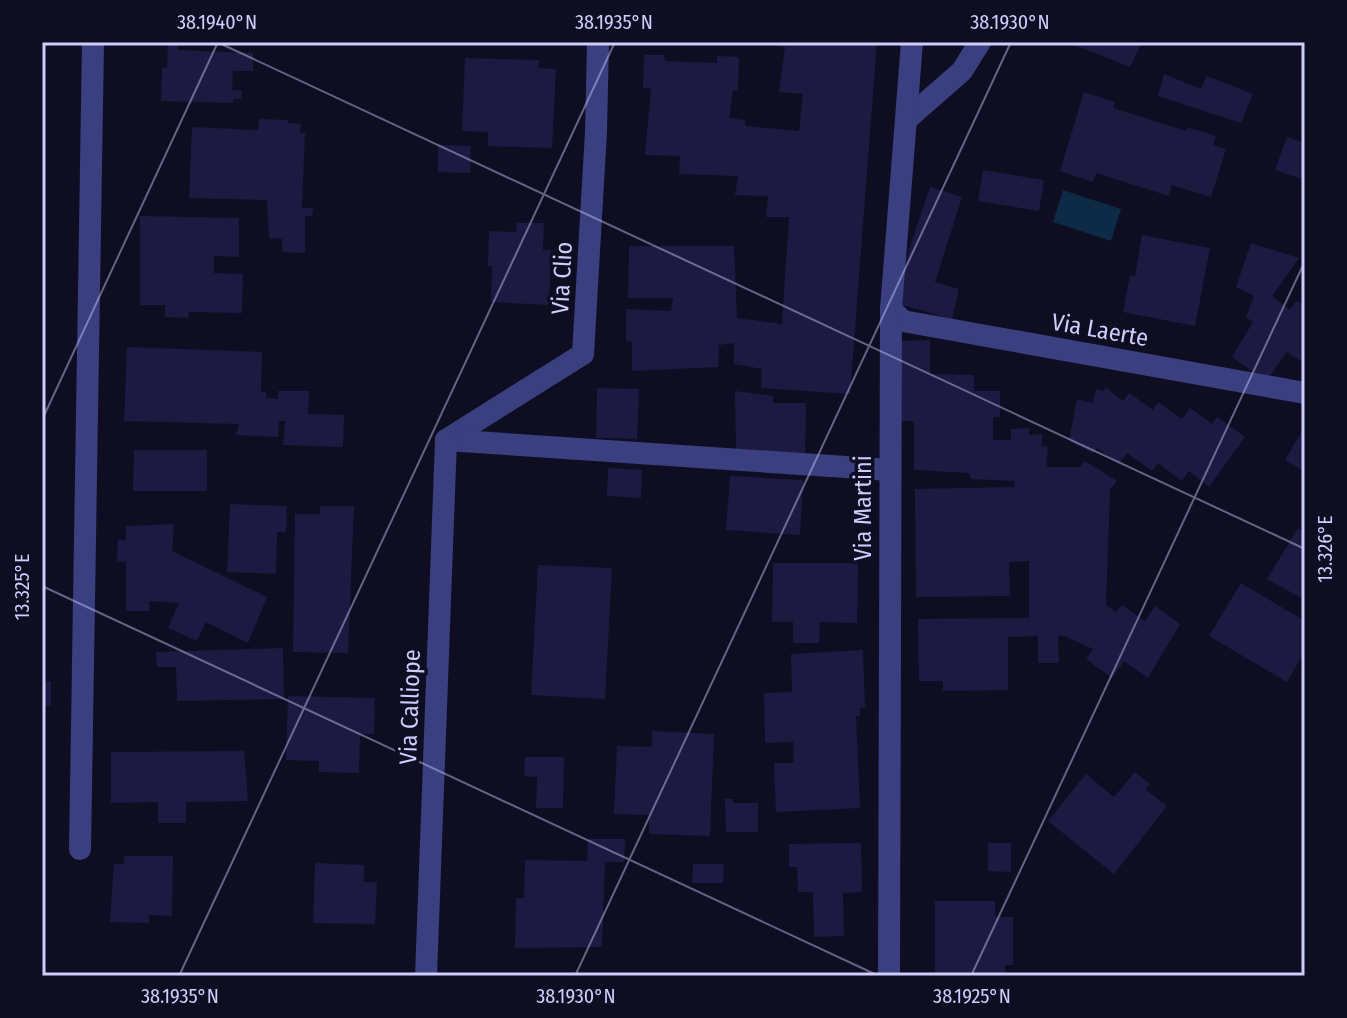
<svg xmlns="http://www.w3.org/2000/svg" width="1347" height="1018" font-family="'Fira Sans Condensed',sans-serif">
<style>
.water{fill:#0d2a46}
.building{fill:#1d1a42}
.lines{fill:none;stroke-linecap:round;stroke-linejoin:round}
.minor{stroke:#393f7f;stroke-width:22}
.ticks{fill:none;stroke:#cecefe;stroke-width:2;stroke-opacity:0.45}
.labels{text-anchor:middle;stroke-width:7;stroke-linejoin:round;paint-order:stroke}
.street-label{font-size:24px;fill:#cecefe;stroke:#0e0d21}
.neatline{fill:none;stroke:#cecefe;stroke-width:3}
.ticks-label{font-size:20px;text-anchor:middle;fill:#cecefe}
</style>
<rect width="100%" height="100%" fill="#0e0d21"/>
<!-- water -->
<path class="water" d="M1063,190l58,19 -10,32 -58,-19z"/>
<!-- building -->
<g class="building">
<path d="M168,42h10v8l75,3v18h-20l-1,19h10l-1,9h-8v4l-72,-2 1,-33h5z"/>
<path d="M760,42h117l-27,352 -89,-6 1,-19 -28,-5v-21l-15,2 -1,22 -86,4v-29l-6,-1v-32l45,2 2,-13h-45l1,-52h105l3,72 45,6 7,-107h-23l2,-21 -33,-1 3,-19 -59,-2 1,-18 -35,-1 6,-67h-8l1,-33h20l1,6 52,2v-7l22,1 -1,34 -5,-1 -4,28 16,2v6l54,5 4,-37 -24,-2 6,-45z"/>
<path d="M1067,42h75l-12,25z"/>
<path d="M465,58l74,2 -1,8 18,1 -4,79 -64,-2v-14l-26,-1z"/>
<path d="M1164,74l37,15 6,-13 46,18 -12,29 -83,-27z"/>
<path d="M1084,92l31,10 -2,6 73,23 1,-4 29,9 -3,9 13,4 -15,48 -39,-12 -3,11 -73,-23 -3,9 -33,-11z"/>
<path d="M259,119l29,1v3l13,1 -1,9h5l-3,75h11l-1,8h-7v37l-23,-1v-13l-13,-1 -2,-38 -78,-2 3,-71 66,3z"/>
<path d="M1287,137l18,6v37l-30,-10z"/>
<path d="M438,145l33,1 -1,27 -32,-1z"/>
<path d="M983,170l61,10 -5,31 -61,-10z"/>
<path d="M930,187l32,10 -27,85 24,7 -7,30 -57,-16 16,-60z"/>
<path d="M140,216l99,2v39l-25,-1v17l29,1 -1,39 -53,-1 -1,6 -23,-1v-12h-25z"/>
<path d="M517,223h27l-1,27h8l-2,55 -58,-3 1,-36h-4l1,-35 27,1z"/>
<path d="M1142,235l68,13 -15,78 -72,-14 7,-37 5,1z"/>
<path d="M1251,243l48,15 -27,38 18,14 6,-9 9,4v59l-18,-12 -21,29 -34,-24 21,-35 -7,-5 8,-21 -18,-9z"/>
<path d="M930,340v34l44,1v16h26v26h-7v23h18v-11l18,-1v7l13,-1v12l6,1 -2,20h34l5,-6 32,20 -7,9 -4,115 10,7 6,-7 23,16 10,-15 25,18 -32,54 -24,-17 -12,17 -26,-19 7,-10 -29,-13h-6l1,27h-21v-27l-30,1v53l-65,1v-10h-24l-1,-62 111,-1v-57l-20,1 1,34 -94,1 -1,-108 99,-2 1,-6 -44,-2 -2,-6 -55,-3v-49h-14l-1,-80z"/>
<path d="M127,347l135,5 -1,40h5v6l12,1v-8h31l-1,23 36,1 -1,32 -60,-2 2,-24h-6l-1,16 -42,-2 3,-11 -115,-3z"/>
<path d="M1105,387l18,14 6,-8 24,17 5,-8 24,17 8,-11 22,16 5,-7 28,20 -36,50 -20,-16 -7,10 -24,-18 -6,8 -25,-18 -8,11 -22,-16 -4,5 -24,-12 8,-42 16,4 3,-14 8,2z"/>
<path d="M597,388l42,1 -2,50 -41,-1z"/>
<path d="M735,391l38,5v7h33l-1,57 -35,-2v-7h-34z"/>
<path d="M1305,426v46l-20,-12z"/>
<path d="M134,450h73v41h-74z"/>
<path d="M608,468l34,2 -1,28 -34,-2z"/>
<path d="M730,476l73,4 -3,55 -74,-5z"/>
<path d="M230,504l57,2 -1,26h-9l-1,42 -49,-2z"/>
<path d="M320,506h34l-6,147 -55,-1 2,-138h25z"/>
<path d="M174,524l-2,27 95,46 -19,46 -42,-21 -9,19 -29,-13 11,-25 -30,-2 1,10h-24v-49l-9,-1 1,-21h8v-14z"/>
<path d="M1298,528l7,4v68l-38,-21z"/>
<path d="M773,563h85l-1,60 -37,-1 -1,21h-26v-21h-21z"/>
<path d="M538,565l74,3 -7,131 -74,-4z"/>
<path d="M1241,583l64,38v30l-18,31 -78,-46z"/>
<path d="M283,648l1,51 -107,2 -1,-34h-19l-1,-15z"/>
<path d="M863,650l2,57 -5,1v8h-4l4,92 -84,4 -2,-49h20l-1,-21 -28,1 -1,-50 28,-1 -1,-38z"/>
<rect x="42" y="681" width="9" height="25"/>
<path d="M288,696l87,2 -1,36h-14l-1,39 -40,-1v-11l-33,-1z"/>
<path d="M652,731l62,3 -4,102 -61,-2v-19l-35,-1 3,-68 35,1z"/>
<path d="M244,751l4,50 -62,1v21h-28v-21l-47,1v-51z"/>
<path d="M525,757h39l-1,51h-27l1,-31 -13,-1z"/>
<path d="M1135,772l15,12 -5,5 22,17 -53,68 -66,-53 38,-47 28,23z"/>
<path d="M725,799h8v4h25v29h-32z"/>
<path d="M588,839h37l-1,23h-19l-3,85 -87,1 1,-50h8l1,-38 62,1z"/>
<path d="M861,843l1,49 -19,1 1,43 -30,1 -1,-45h-15l-1,-25h-8v-23z"/>
<path d="M988,843h23v29l-23,-1z"/>
<path d="M124,856h49l-1,60 -23,-1v8l-39,-1 4,-58h10z"/>
<path d="M315,863l49,2v17h13l-2,42 -62,-1z"/>
<path d="M693,864h31l-1,19h-31z"/>
<path d="M935,901h60v16h18v48h-8v11h-70z"/>
</g>
<g class="lines">
<!-- minor -->
<g class="minor">
<path d="M906,120l56,-49 18,-29"/>
<path d="M891,309l12,12 402,72"/>
<path d="M446,440l137,-86 13,-222 2,-90"/>
<path d="M446,440l444,30"/>
<path d="M80,849l13,-807"/>
<path d="M426,976l20,-536"/>
<path d="M889,976l2,-667 21,-267"/>
</g>
</g>
<!-- ticks -->
<path class="ticks" d="M217,42l1088,507M42,420l176,-378M42,586l837,390M179,976l436,-934M575,976l436,-934M971,976l334,-715"/>
<g class="labels">
<!-- street labels -->
<g class="street-label">
<text transform="translate(562 278) rotate(-87)" y="8">Via Clio</text>
<text transform="translate(1100 330) rotate(10)" y="8">Via Laerte</text>
<text transform="translate(863 508) rotate(-90)" y="8">Via Martini</text>
<text transform="translate(410 707) rotate(-88)" y="8">Via Calliope</text>
</g>
</g>
<!-- border -->
<rect width="1347" height="1018" fill="none" stroke="#0e0d21" stroke-width="88"/>
<rect x="44" y="44" width="1259" height="930" class="neatline"/>
<g class="ticks-label">
<text x="217" y="29">38.1940°N</text>
<text x="614" y="29">38.1935°N</text>
<text x="1010" y="29">38.1930°N</text>
<text transform="translate(1325 549) rotate(-90)" y="7">13.326°E</text>
<text transform="translate(22 587) rotate(-90)" y="7">13.325°E</text>
<text x="180" y="1003">38.1935°N</text>
<text x="576" y="1003">38.1930°N</text>
<text x="972" y="1003">38.1925°N</text>
</g>
</svg>
